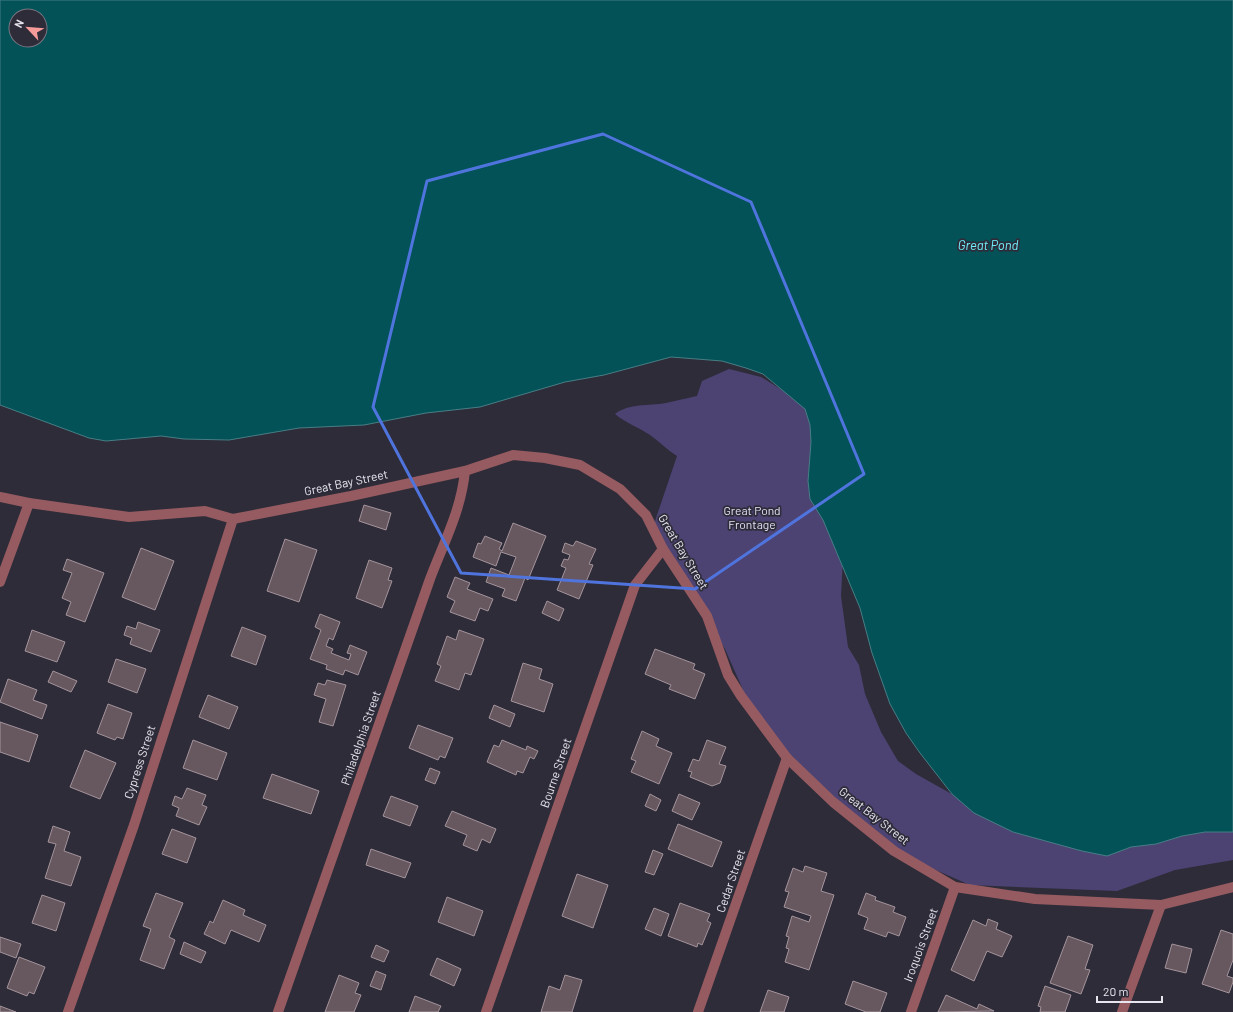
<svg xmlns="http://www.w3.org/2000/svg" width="1233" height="1012" font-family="Barlow,sans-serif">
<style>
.green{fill:#4c4373}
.water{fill:#025258;stroke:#477e85;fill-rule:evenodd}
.building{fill:#675860;stroke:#a4949c}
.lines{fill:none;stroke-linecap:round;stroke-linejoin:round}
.minor{stroke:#965b61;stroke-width:10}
.marked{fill:none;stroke:#5074de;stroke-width:3;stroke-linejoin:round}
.labels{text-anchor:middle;stroke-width:3.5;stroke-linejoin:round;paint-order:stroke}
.street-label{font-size:12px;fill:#e7e6ee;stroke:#2e2c39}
.park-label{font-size:12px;fill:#e2e0f5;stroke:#2e2c39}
.water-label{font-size:13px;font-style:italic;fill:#6feffb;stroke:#2e2c39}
</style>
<rect width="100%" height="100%" fill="#2e2c39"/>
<!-- green -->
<path class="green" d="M729,369l32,8 34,21 10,10 39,129 -3,59 7,51 11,18 6,29 16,38 17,29 18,13 41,23 276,18v45l-58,10 -58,21 -147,-6 -71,-31 -118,-101 -29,-43 -27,-61 -72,-122 24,-71c-10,-6 -18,-15 -27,-21 -12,-8 -24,-12 -35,-21 14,-11 34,-8 51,-11 10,-2 21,-5 31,-7l5,-15z"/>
<!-- water -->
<path class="water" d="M0,0h1233v832h-28l-23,4 -26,8 -25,3 -24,9 -25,-5 -69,-19 -39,-19 -22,-19 -32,-41 -14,-20 -16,-29 -18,-51 -12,-45 -37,-88 -13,-21 -2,-18 3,-39 -1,-17 -5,-16 -42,-35 -17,-6 -24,-7 -51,-4 -67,18 -39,7 -85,25 -54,6 -62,12 -65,3 -70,12 -45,-1 -23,-3 -55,5 -17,-3 -89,-33zM16,16h24v24h-24z"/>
<!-- building -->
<g class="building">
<path d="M364,505l27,8 -5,17 -27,-9z"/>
<path d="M513,523l33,13 -18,44 -3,-2 -9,23 -14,-5 3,-7 -19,-7 5,-14 18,7 7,-18 -15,-5 -5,14 -23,-9 5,-14 3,1 4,-8 17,7 -3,6 3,2z"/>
<path d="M285,539l32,11 -18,52 -32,-11z"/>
<path d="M576,541l20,8 -7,15 4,1 -14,34 -22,-9 9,-22 -5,-2 3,-7 4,1 2,-5 -8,-3 3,-9 8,3z"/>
<path d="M141,548l33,13 -19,49 -33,-13z"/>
<path d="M67,559l37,14 -19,49 -19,-7 5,-13 -9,-4 10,-25 -9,-3z"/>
<path d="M369,560l23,8 -4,12 4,1 -10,27 -26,-10z"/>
<path d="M455,577l15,6 -3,6 26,10 -5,12 -8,-3 -5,13 -25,-9 5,-11 -8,-4z"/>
<path d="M547,601l17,8 -5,12 -17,-8z"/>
<path d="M320,614l20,8 -7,18 -4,-2 -3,8 7,3 -2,4 18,7 2,-6 -4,-1 3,-8 17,7 -9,23 -13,-5 -2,5 -17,-6 1,-4 -17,-6 11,-29 -6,-3z"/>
<path d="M138,622l22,8 -9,22 -21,-8 2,-6 -8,-3 3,-9 9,3z"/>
<path d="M242,627l24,9 -10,29 -25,-9z"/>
<path d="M32,630l33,12 -8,20 -32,-11z"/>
<path d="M459,630l25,9 -13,36 -6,-2 -6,17 -24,-9 6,-15 -4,-2 10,-28 9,4z"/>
<path d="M655,649l40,15 -2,5 12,5 -10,25 -26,-10 2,-4 -26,-11z"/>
<path d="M116,659l30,10 -9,24 -29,-11z"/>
<path d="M523,663l19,6 -3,10 14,5 -9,28 -33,-11z"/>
<path d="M53,671l24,10 -6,11 -23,-10z"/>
<path d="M8,679l29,11 -4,10 14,5 -5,14 -42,-17z"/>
<path d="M327,680l19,5 -13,41 -14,-4 7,-23 -12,-4 4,-12 7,2z"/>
<path d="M208,695l30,12 -9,22 -30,-12z"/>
<path d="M108,704l24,9 -9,26 -6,-2 -2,3 -18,-7z"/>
<path d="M494,705l21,9 -5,13 -21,-9z"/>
<path d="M0,722l38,13 -9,27 -29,-10z"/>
<path d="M418,725l35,13 -8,20 -5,-2 -2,4 -29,-12z"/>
<path d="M642,731l17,8 -3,7 16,7 -13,31 -28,-12 5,-11 -5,-2z"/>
<path d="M193,740l34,13 -10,27 -34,-12z"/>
<path d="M502,740l24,10 1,-4 11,5 -4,8 -4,-2 -7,16 -6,-2 -1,4 -29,-13 7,-17 5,2z"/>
<path d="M707,740l19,7 -7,17 7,2 -6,17 -8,3 -22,-9 2,-5 -4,-1 5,-12 6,2z"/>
<path d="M85,750l31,13 -16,36 -30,-12z"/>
<path d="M430,768l10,4 -5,12 -10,-4z"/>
<path d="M272,774l47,17 -8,23 -48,-16z"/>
<path d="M187,788l19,7 -4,10 5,2 -8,18 -23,-9 3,-8 -7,-3 3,-9 7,3z"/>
<path d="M650,794l11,6 -5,11 -11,-5z"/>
<path d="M679,794l21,9 -8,17 -20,-9z"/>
<path d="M391,796l27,10 -8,20 -27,-10z"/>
<path d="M452,811l44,18 -6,14 -8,-4 -5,12 -14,-6 4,-10 -22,-9z"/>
<path d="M678,824l44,18 -10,25 -44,-18z"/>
<path d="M53,826l17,6 -6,19 17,6 -10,29 -26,-8 11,-34 -8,-2z"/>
<path d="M172,829l24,9 -9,25 -25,-9z"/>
<path d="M371,849l40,14 -6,15 -39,-13z"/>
<path d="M653,850l10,4 -9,21 -9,-3z"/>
<path d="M805,866l22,7 -6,18 13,4 -25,75 -24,-8 4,-13 -3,-1 3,-11 -3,-1 6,-20 17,6 2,-6 -27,-9 5,-15 -4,-1 8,-23 10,4z"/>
<path d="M577,874l31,11 -15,43 -31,-12z"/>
<path d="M156,893l27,10 -14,34 6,3 -11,29 -24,-9 11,-31 -8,-3z"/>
<path d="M866,893l10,4 -1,3 20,7 -2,5 13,5 -7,19 -11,-4 -2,5 -22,-8 4,-11 -10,-4z"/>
<path d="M42,895l23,8 -9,28 -24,-8z"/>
<path d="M447,897l36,14 -9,25 -36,-14z"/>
<path d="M223,900l22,10 -2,5 23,10 -7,17 -28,-12 -6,14 -21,-10 6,-13 3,2z"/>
<path d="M680,903l30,11 -3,7 4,2 -9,22 -4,-2 -1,4 -29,-11z"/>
<path d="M654,908l15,6 -8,22 -16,-7z"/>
<path d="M988,919l10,4 -2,6 16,7 -10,21 -15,-6 -13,30 -23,-11 22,-50 13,6z"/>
<path d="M1221,930l12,4v26l-6,16 6,2v4l-4,11 -27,-9z"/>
<path d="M1068,936l25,9 -8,24 5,1 -9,24 -31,-11z"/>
<path d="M0,937l21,7 -5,14 -16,-6z"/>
<path d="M184,942l22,10 -5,11 -21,-9z"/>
<path d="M1172,944l20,5 -6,24 -21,-5z"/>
<path d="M376,945l13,6 -5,11 -13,-5z"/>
<path d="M19,957l26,10 -11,27 -5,-2 -2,4 -20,-8z"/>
<path d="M437,958l24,11 -7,17 -24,-11z"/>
<path d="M376,971l10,4 -5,15 -11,-4z"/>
<path d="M339,975l20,8 -4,10 6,2 -7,17h-29z"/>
<path d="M565,975l17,5 -10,32h-31l8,-26 11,4z"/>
<path d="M853,981l34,12 -7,19h-14l-21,-8z"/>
<path d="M1045,986l26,9 -6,17h-25l1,-5 -3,-1z"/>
<path d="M768,990l21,7 -5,15h-24z"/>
<path d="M946,995l31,14 2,-5 15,7 -56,1z"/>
<path d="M415,996l26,10 -3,6h-29z"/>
<path d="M0,1006l16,6h-16z"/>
</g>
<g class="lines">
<!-- minor -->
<g class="minor">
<path d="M0,497l29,6 100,14 76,-6 28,8 118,-23 114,-25 48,-16 32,3 35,7 40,24 26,26 17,34 44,67 21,59 13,21 46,62 46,44 61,49 61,36 80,12 126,6 72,-18"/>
<path d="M0,582l29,-79"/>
<path d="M68,1012l66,-187 99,-306"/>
<path d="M278,1012l152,-433c14,-37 31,-68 35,-108"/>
<path d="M486,1012l149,-427 28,-36"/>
<path d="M698,1012l89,-254"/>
<path d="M911,1012l44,-125"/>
<path d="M1122,1012l39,-107"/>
</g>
</g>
<!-- marked area -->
<path class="marked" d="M603,134l148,68 113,272 -169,115 -234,-16 -88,-166 54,-226z"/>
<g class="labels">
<!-- street labels -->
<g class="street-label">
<text transform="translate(346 483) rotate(-12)" y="4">Great Bay Street</text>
<text transform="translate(683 552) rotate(59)" y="4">Great Bay Street</text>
<text transform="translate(361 738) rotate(-71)" y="4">Philadelphia Street</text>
<text transform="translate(140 762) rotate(-72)" y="4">Cypress Street</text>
<text transform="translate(556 773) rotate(-71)" y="4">Bourne Street</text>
<text transform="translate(874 816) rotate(38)" y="4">Great Bay Street</text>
<text transform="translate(731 881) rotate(-71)" y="4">Cedar Street</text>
<text transform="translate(921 945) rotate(-70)" y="4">Iroquois Street</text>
</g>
<!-- park labels -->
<g class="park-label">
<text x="752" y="515">Great Pond<tspan x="752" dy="14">Frontage</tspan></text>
</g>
<!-- water labels -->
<g class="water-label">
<text x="988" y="250">Great Pond</text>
</g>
</g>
<!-- north arrow -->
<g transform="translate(28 28) rotate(296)"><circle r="19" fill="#2e2c39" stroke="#787681"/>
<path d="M0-3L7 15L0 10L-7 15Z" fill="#f59b9a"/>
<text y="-6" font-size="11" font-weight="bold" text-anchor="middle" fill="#e7e6ee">N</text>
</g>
<!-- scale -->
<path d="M1097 996v6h65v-6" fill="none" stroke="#e7e6ee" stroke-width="2"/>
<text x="1103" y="996" font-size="12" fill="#e7e6ee" stroke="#2e2c39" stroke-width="3" paint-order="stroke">20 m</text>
</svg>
